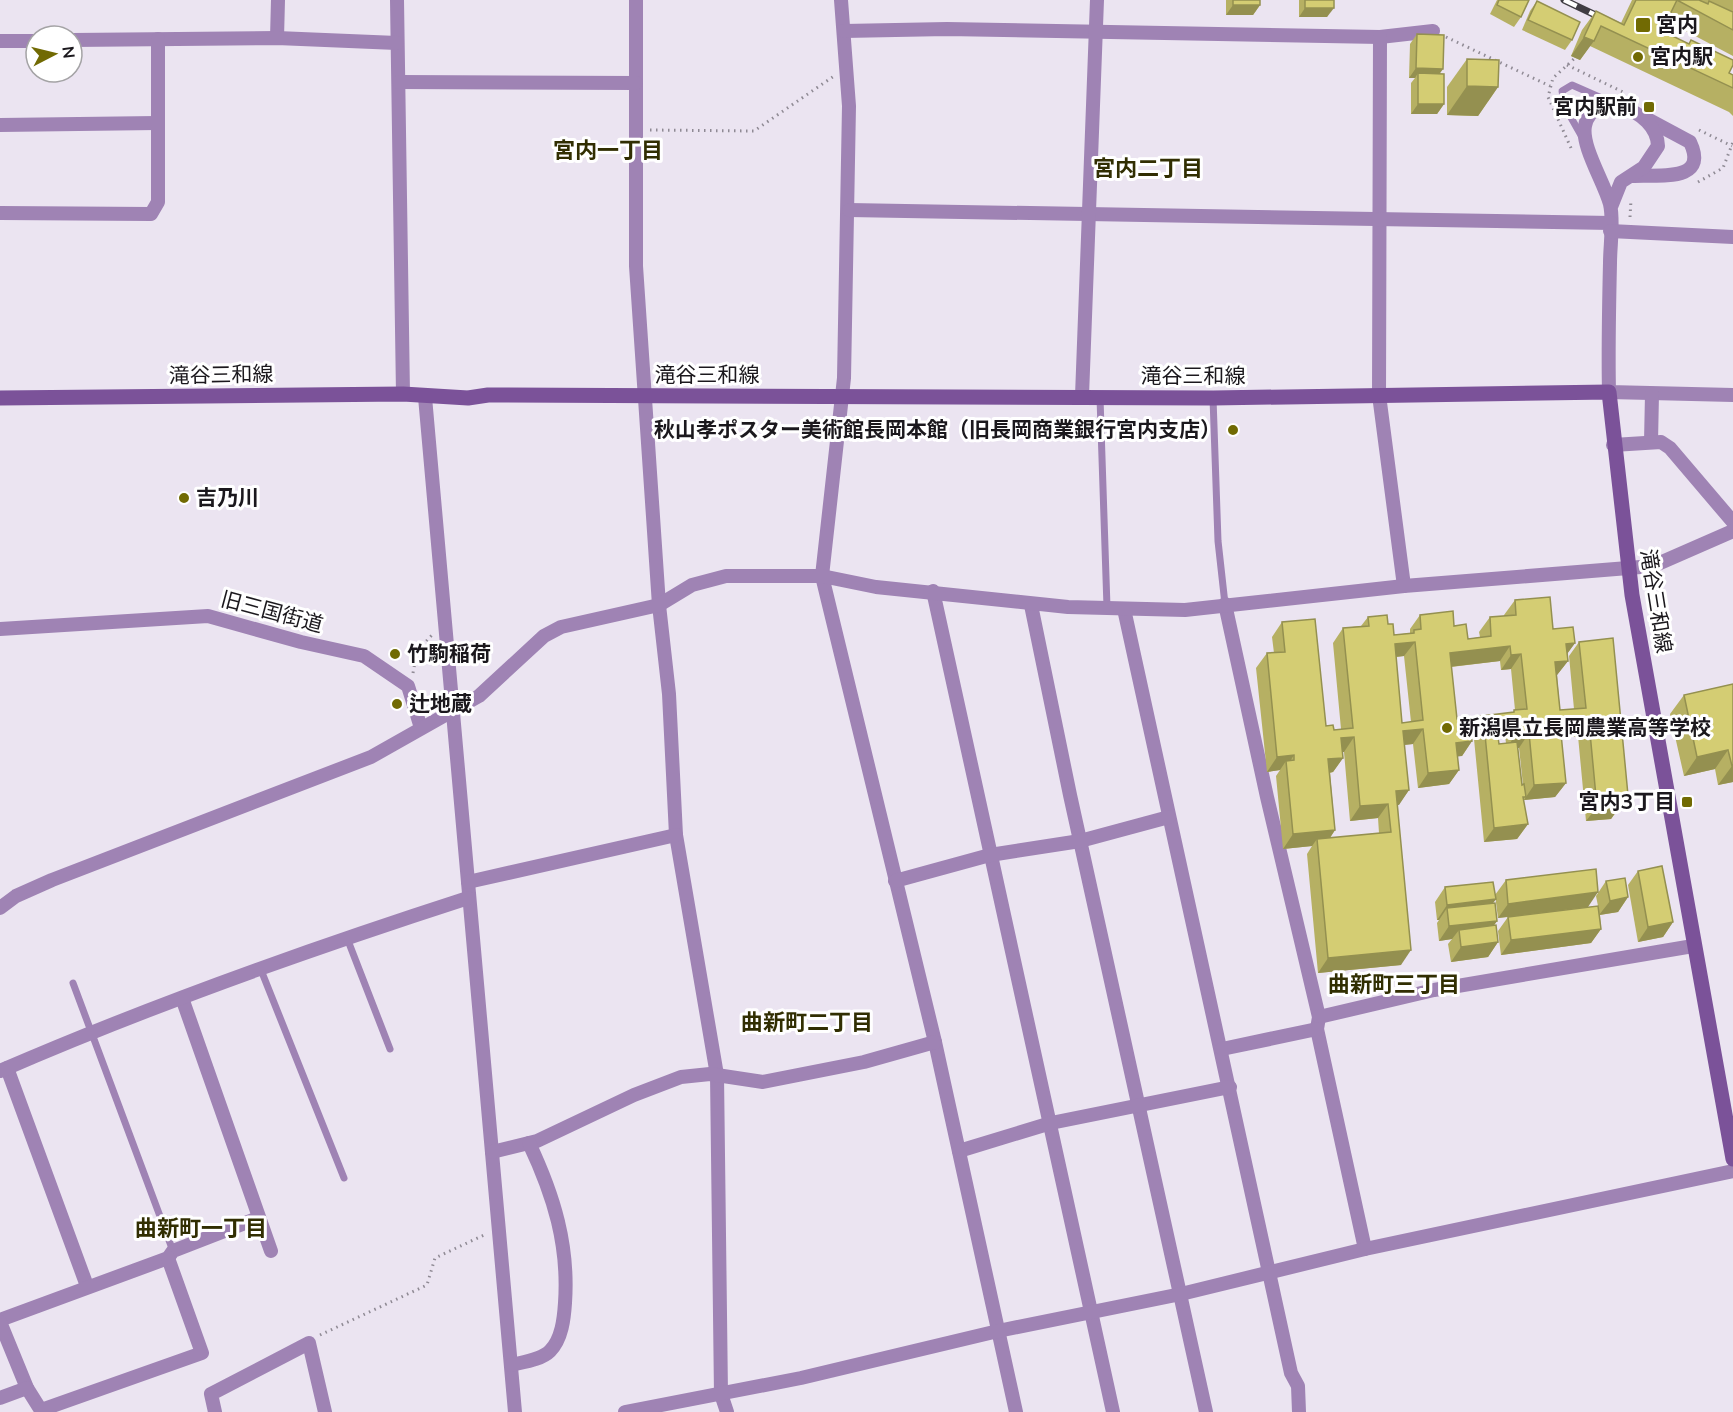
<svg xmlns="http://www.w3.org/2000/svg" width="1733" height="1412" font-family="Mulish,'Noto Sans JP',sans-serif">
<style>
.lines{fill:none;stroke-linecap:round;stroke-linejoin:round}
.path{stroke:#8f8a94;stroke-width:3;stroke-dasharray:1.5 4.5;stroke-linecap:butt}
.service{stroke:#9f83b4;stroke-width:7}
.minor{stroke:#9f83b4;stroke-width:14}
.secondary{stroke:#7b5299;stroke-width:15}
.rail-casing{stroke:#403d43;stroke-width:7}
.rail{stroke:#fff;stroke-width:4.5;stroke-dasharray:14;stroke-linecap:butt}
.wall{fill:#b6b063;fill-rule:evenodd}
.shaded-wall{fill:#949050}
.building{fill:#d4cd73;stroke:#949050;stroke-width:1.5;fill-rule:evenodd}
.poi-dot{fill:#716a03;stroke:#fff;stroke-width:2}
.labels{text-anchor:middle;stroke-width:6;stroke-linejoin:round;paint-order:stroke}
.poi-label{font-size:21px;font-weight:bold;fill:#1b181d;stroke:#fff;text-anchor:start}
.street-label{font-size:21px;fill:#1b181d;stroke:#fff}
.neighbourhood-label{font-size:22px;font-weight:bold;fill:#312e02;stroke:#fff}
</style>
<rect width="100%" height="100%" fill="#ebe4f1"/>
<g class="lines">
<!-- path -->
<g class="path">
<path d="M1446,37l104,49"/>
<path d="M1567,65l56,27"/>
<path d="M650,130l104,1 80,-55"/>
<path d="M1699,130l33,16"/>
<path d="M1571,148l-23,-51 5,-19 22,-20"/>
<path d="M1698,182l25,-14 10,-26"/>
<path d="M1630,217l1,-17"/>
<path d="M413,673l4,-22 15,-16"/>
<path d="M320,1335l107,-50 8,-27 49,-23"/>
</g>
<!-- service -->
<g class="service">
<path d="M1582,137l-17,-30 -3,-16 10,-6 41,18"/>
<path d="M1100,398l7,209"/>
<path d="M1213,398l5,143 7,63"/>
<path d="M347,938l43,111"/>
<path d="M261,970l83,208"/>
<path d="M73,983l100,268"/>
</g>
<!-- minor -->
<g class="minor">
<path d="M397,0l6,394"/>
<path d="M636,0v266l23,339 10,89 7,141 41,240 4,319 6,18"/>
<path d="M841,0l8,106 -5,272 -22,198 113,466 81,370"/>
<path d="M844,31l103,-2 433,8 53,-6"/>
<path d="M1380,37l-1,358 25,191"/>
<path d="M277,38l1,-38"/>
<path d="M72,40l205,-2 120,5"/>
<path d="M0,41h36"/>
<path d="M399,82l237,1"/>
<path d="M0,125l157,-2"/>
<path d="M1632,176c23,-2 78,8 58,-34l-41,-22"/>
<path d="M1611,207l10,-25 23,-15 14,-21c-1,-38 -67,-57 -73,-20 -4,20 19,56 25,78 4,18 0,41 0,59 -1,43 -2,86 -1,129l124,3"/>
<path d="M849,210l762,13"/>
<path d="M0,213l151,1 7,-12v-163"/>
<path d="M1610,231l123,6"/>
<path d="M1082,396l15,-396"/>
<path d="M425,397l90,1015"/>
<path d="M1651,442l1,-48"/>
<path d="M1613,445l48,-3 9,6 63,74"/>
<path d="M933,591l180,821"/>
<path d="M1225,604l42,193 52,220 -2,12 48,220"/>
<path d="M1031,605l39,190 136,617"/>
<path d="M1124,609l167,764 7,13 1,26"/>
<path d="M0,629l208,-13 93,26 63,14 44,30 13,42"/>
<path d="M895,881l95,-26 90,-14 89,-24"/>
<path d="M468,882l208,-47"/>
<path d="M0,908l16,-12 36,-16 319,-123 108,-61 65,-60 17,-9 98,-22 33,-20 34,-9h96l54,11 192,20 117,3 219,-24 249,-20 80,-35"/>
<path d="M182,998l89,253"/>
<path d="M1319,1017l115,-27 259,-44"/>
<path d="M1222,1049l95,-20"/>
<path d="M7,1068l80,218"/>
<path d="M0,1071c152,-66 310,-122 468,-173"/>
<path d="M959,1151l92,-28 179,-36"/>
<path d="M492,1152l45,-11 97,-46 47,-18 29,-3 53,8 101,-20 71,-20"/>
<path d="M0,1320l168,-62 5,-7 85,-33"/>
<path d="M0,1322l27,66 15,24"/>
<path d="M511,1365c12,-3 30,-5 39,-14 12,-12 14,-33 15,-48 4,-58 -11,-107 -36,-160"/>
<path d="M0,1398l27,-10"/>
<path d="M41,1410l161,-57 -34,-95"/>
<path d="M215,1412l-4,-18 98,-51 16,69"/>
<path d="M625,1412l176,-34 197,-47 183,-37 184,-45 368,-78"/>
</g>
<!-- secondary -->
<path class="secondary" d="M0,398l403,-4 65,4 20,-3 725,3 396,-6 23,203 101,564"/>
<defs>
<path id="rail" d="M1564,0l44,21"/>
</defs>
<!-- rail casing -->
<use href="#rail" class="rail-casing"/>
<!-- rail -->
<use href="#rail" class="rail"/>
</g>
<!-- wall -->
<g class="wall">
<path d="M1226,0h34v5l-7,10h-27z"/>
<path d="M1299,0h35l-7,17h-28z"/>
<path d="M1497,0h32l-8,17 -7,10 -24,-13z"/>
<path d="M1632,0h101v56l-66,-35 -5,10 27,13 2,-4 38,33 4,2v41l-4,-4 -139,-66 -10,14 -9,-4 11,-26 14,-19 25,12z"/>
<path d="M1537,1l35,39 -7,10 -43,-20 8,-19z"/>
<path d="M1417,34l23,40 4,30 -7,10h-26v-31l4,-5h-6l1,-34z"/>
<path d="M1467,59l31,28 -20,29 -31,-1v-28z"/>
<path d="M1515,600l38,29 22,14 -8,11 1,7 -11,14 3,35 14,-1 -5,-53 10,-14 49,153 -17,24 -25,2 -8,-85 -17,2 5,45 -11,14 -31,3v-1l-1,1 5,24 -11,15 -33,3 -10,-103h-2v2l-10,15h-5l2,14 -10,14 -31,4 -5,-44 -9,1 5,45 -11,15 3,160 -83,8 -11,-119 5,-8 -29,3 -7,-73 4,-6 -13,2 -11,-104 11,-15h7l-2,-16 10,-15 44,104 8,4 7,-1 -8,-86 10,-15 18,-2 7,-9 20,7 6,11 16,-2v-4l10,-14 34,11 14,13 12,-2 -1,-5 11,-15 14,-1v-1zM1404,656l7,66 -9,1 -6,-66zM1500,661l1,9 10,-1 4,41 -3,3 -55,6 -6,-52zM1505,736l1,7 -7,1 -1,-7zM1518,748h1l4,37h-1zM1342,752h2l6,69 28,-3 1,15 -49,5 5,-8 -5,-57 3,-1 10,-14z"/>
<path d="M1733,684v98l-15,3 -3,-16 -31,7 -14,-62 14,-19z"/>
<path d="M1638,871l35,51 -10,15 -25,5 -10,-57z"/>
<path d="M1506,880l82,27 10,-1 -2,-10 10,-15 22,16 -10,15 -18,3 1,14 -10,14 -90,12 -3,-24 10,-14 -10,1 -3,-23z"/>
<path d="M1445,887l51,12 -3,4 4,18 -3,4 4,17 -10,15 -37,5 -3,-18 4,-5 -13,2 -2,-18 2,-3h-2l-2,-18z"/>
</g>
<!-- shaded-wall -->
<g class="shaded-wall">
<path d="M1233,5h27l-7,10h-27z"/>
<path d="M1305,8h29l-7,9h-28z"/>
<path d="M1584,37l10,4 -14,19 -9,-4z"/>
<path d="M1416,68l27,1 -7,10 -18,-6 -3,5h-6z"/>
<path d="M1467,86l31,1 -20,29 -31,-1z"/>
<path d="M1418,104h26l-7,10h-26z"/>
<path d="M1415,642l-11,14 -19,2 10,-14z"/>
<path d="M1575,643l-11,15 2,-14z"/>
<path d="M1510,646l-10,15 -60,7 10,-15z"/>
<path d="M1521,654l-10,15 -10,1 10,-15z"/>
<path d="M1568,661l-11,14 -12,2 10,-15z"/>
<path d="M1515,721l-10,15 -19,2 10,-15z"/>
<path d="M1589,722l-11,14 -28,3 10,-15z"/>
<path d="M1484,724l-10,15 -14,1 10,-14z"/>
<path d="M1423,729l-10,15 -20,2 10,-15z"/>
<path d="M1529,733l-10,15 -13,1 10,-15z"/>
<path d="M1354,737l-10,15 -13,1 10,-15z"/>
<path d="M1472,741l-10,15 -16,2 10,-15z"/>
<path d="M1728,750l-13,19 -31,7 13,-19z"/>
<path d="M1294,755l-7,11 -1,-5 -6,9 -13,2 10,-15z"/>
<path d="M1343,758l-10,14 -15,2 10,-15z"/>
<path d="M1732,766h1v16l-15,3z"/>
<path d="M1459,770l-10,14 -31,4 10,-15z"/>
<path d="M1566,783l-11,14 -31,3 10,-15z"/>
<path d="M1409,790l-10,15 -11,1v-2l-10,14 -28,3 10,-15 36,-15z"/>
<path d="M1628,795l-17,24 -25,2 11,-14 23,-11z"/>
<path d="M1528,824l-11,15 -33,3 10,-14z"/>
<path d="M1335,830l-10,15 -8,-6 -5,7 -29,3 10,-15z"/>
<path d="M1598,892l-10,15 -90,11 10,-14z"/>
<path d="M1628,897l-10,15 -19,3 11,-14z"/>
<path d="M1496,899l-11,15 -38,-6 -8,12h-2l10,-15z"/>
<path d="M1497,921l-10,14 -28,-5 -7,9 -13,2 10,-15z"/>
<path d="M1673,922l-10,15 -25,5 10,-15z"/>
<path d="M1601,929l-10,14 -90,12 10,-15z"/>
<path d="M1498,942l-10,15 -37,5 10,-15z"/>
<path d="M1411,950l-10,15 -83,8 10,-15z"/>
</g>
<!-- building -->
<g class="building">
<rect x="1233" y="0" width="27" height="5"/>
<rect x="1305" y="0" width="29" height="8"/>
<path d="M1499,0h30l-8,17 -24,-12z"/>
<path d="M1636,0h63l9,4 1,-3 24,11v18l-56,-30 -15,31 27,13 2,-4 42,20v5l-4,8 4,2v13l-132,-62 -7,15 -10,-4 12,-26 28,14z"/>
<path d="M1537,1l43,21 -8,18 -44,-20z"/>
<path d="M1417,34l27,1 -1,34 -27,-1z"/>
<path d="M1467,59l32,1 -1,27 -31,-1z"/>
<path d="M1418,73l26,1v30h-26z"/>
<path d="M1550,597l3,32 20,-2 2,16 -9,1 2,17 -13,1 5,48 26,-2 -7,-66 34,-4 15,157 -8,1 1,9 -24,2 -8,-85 -29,2 6,59 -32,2 -5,-52 -13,1 -1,-13 -19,2 3,21 18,-2 5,43 2,-1 2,13h-3l5,27 -34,4 -10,-104 -14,2 2,15 -16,2 3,27 -31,3 -5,-44 -20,2 6,59 -13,1 15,159 -83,8 -11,-119 74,-7 -3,-28 -28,2 -6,-69 -13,1 2,20 -15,1 7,71 -42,4 -7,-73 8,-1v-5l-17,2 -10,-104 18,-1 -3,-30 33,-3 11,107 7,-1 1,5 19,-2 -10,-100 26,-2 -1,-9 19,-2 1,9h5l1,11 20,-2v-3l7,-1 -1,-14 33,-4 1,15 12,-2 2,15 23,-3 -1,-19 26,-2 -1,-15zM1415,642l8,78 -21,3 -7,-79zM1510,646l1,9 10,-1 6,55 -13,1v2l-57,7 -7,-66z"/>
<path d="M1733,684v82h-1l-4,-16 -31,7 -13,-62z"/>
<path d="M1662,866l11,56 -25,5 -10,-56z"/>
<path d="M1596,869l2,23 -90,12 -2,-24z"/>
<path d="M1625,878l3,19 -18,4 -4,-20z"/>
<path d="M1493,882l3,17 -49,6 -2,-18z"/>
<path d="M1495,903l2,18 -48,5 -2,-18z"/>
<path d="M1598,906l3,23 -90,11 -3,-23z"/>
<path d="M1496,925l2,17 -37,5 -2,-17z"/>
</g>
<!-- markers -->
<g class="poi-dot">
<rect x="1635" y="17" width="16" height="16" rx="3"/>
<circle cx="1638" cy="57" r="6"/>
<rect x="1643" y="101" width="12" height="12" rx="3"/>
<circle cx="1233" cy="430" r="6"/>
<circle cx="184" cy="498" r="6"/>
<circle cx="395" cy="654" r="6"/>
<circle cx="397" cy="704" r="6"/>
<circle cx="1447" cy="728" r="6"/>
<rect x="1681" y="796" width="12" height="12" rx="3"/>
</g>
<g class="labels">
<!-- poi labels -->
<g class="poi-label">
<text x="1656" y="32">宮内</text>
<text x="1650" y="64">宮内駅</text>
<text x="1637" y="114" text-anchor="end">宮内駅前</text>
<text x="1221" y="437" text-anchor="end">秋山孝ポスター美術館長岡本館（旧長岡商業銀行宮内支店）</text>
<text x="196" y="505">吉乃川</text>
<text x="407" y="661">竹駒稲荷</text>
<text x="409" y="711">辻地蔵</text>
<text x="1459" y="735">新潟県立長岡農業高等学校</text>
<text x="1675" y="809" text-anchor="end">宮内3丁目</text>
</g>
<!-- street labels -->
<g class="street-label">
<text transform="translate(221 375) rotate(-1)" y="7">滝谷三和線</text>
<text x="707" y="382">滝谷三和線</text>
<text x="1193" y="383">滝谷三和線</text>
<text transform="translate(1656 601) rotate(81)" y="7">滝谷三和線</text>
<text transform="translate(272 612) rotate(15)" y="7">旧三国街道</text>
</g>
<!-- neighbourhood labels -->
<g class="neighbourhood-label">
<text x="608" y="158">宮内一丁目</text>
<text x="1148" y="176">宮内二丁目</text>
<text x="1394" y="992">曲新町三丁目</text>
<text x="807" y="1030">曲新町二丁目</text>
<text x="201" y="1236">曲新町一丁目</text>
</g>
</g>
<!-- north arrow -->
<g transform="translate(54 54) rotate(83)"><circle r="28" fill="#ffffff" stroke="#a4a3a5" stroke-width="1.5"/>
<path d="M0-4.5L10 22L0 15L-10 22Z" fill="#716a03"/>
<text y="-9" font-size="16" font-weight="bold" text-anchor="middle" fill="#1b181d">N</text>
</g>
</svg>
